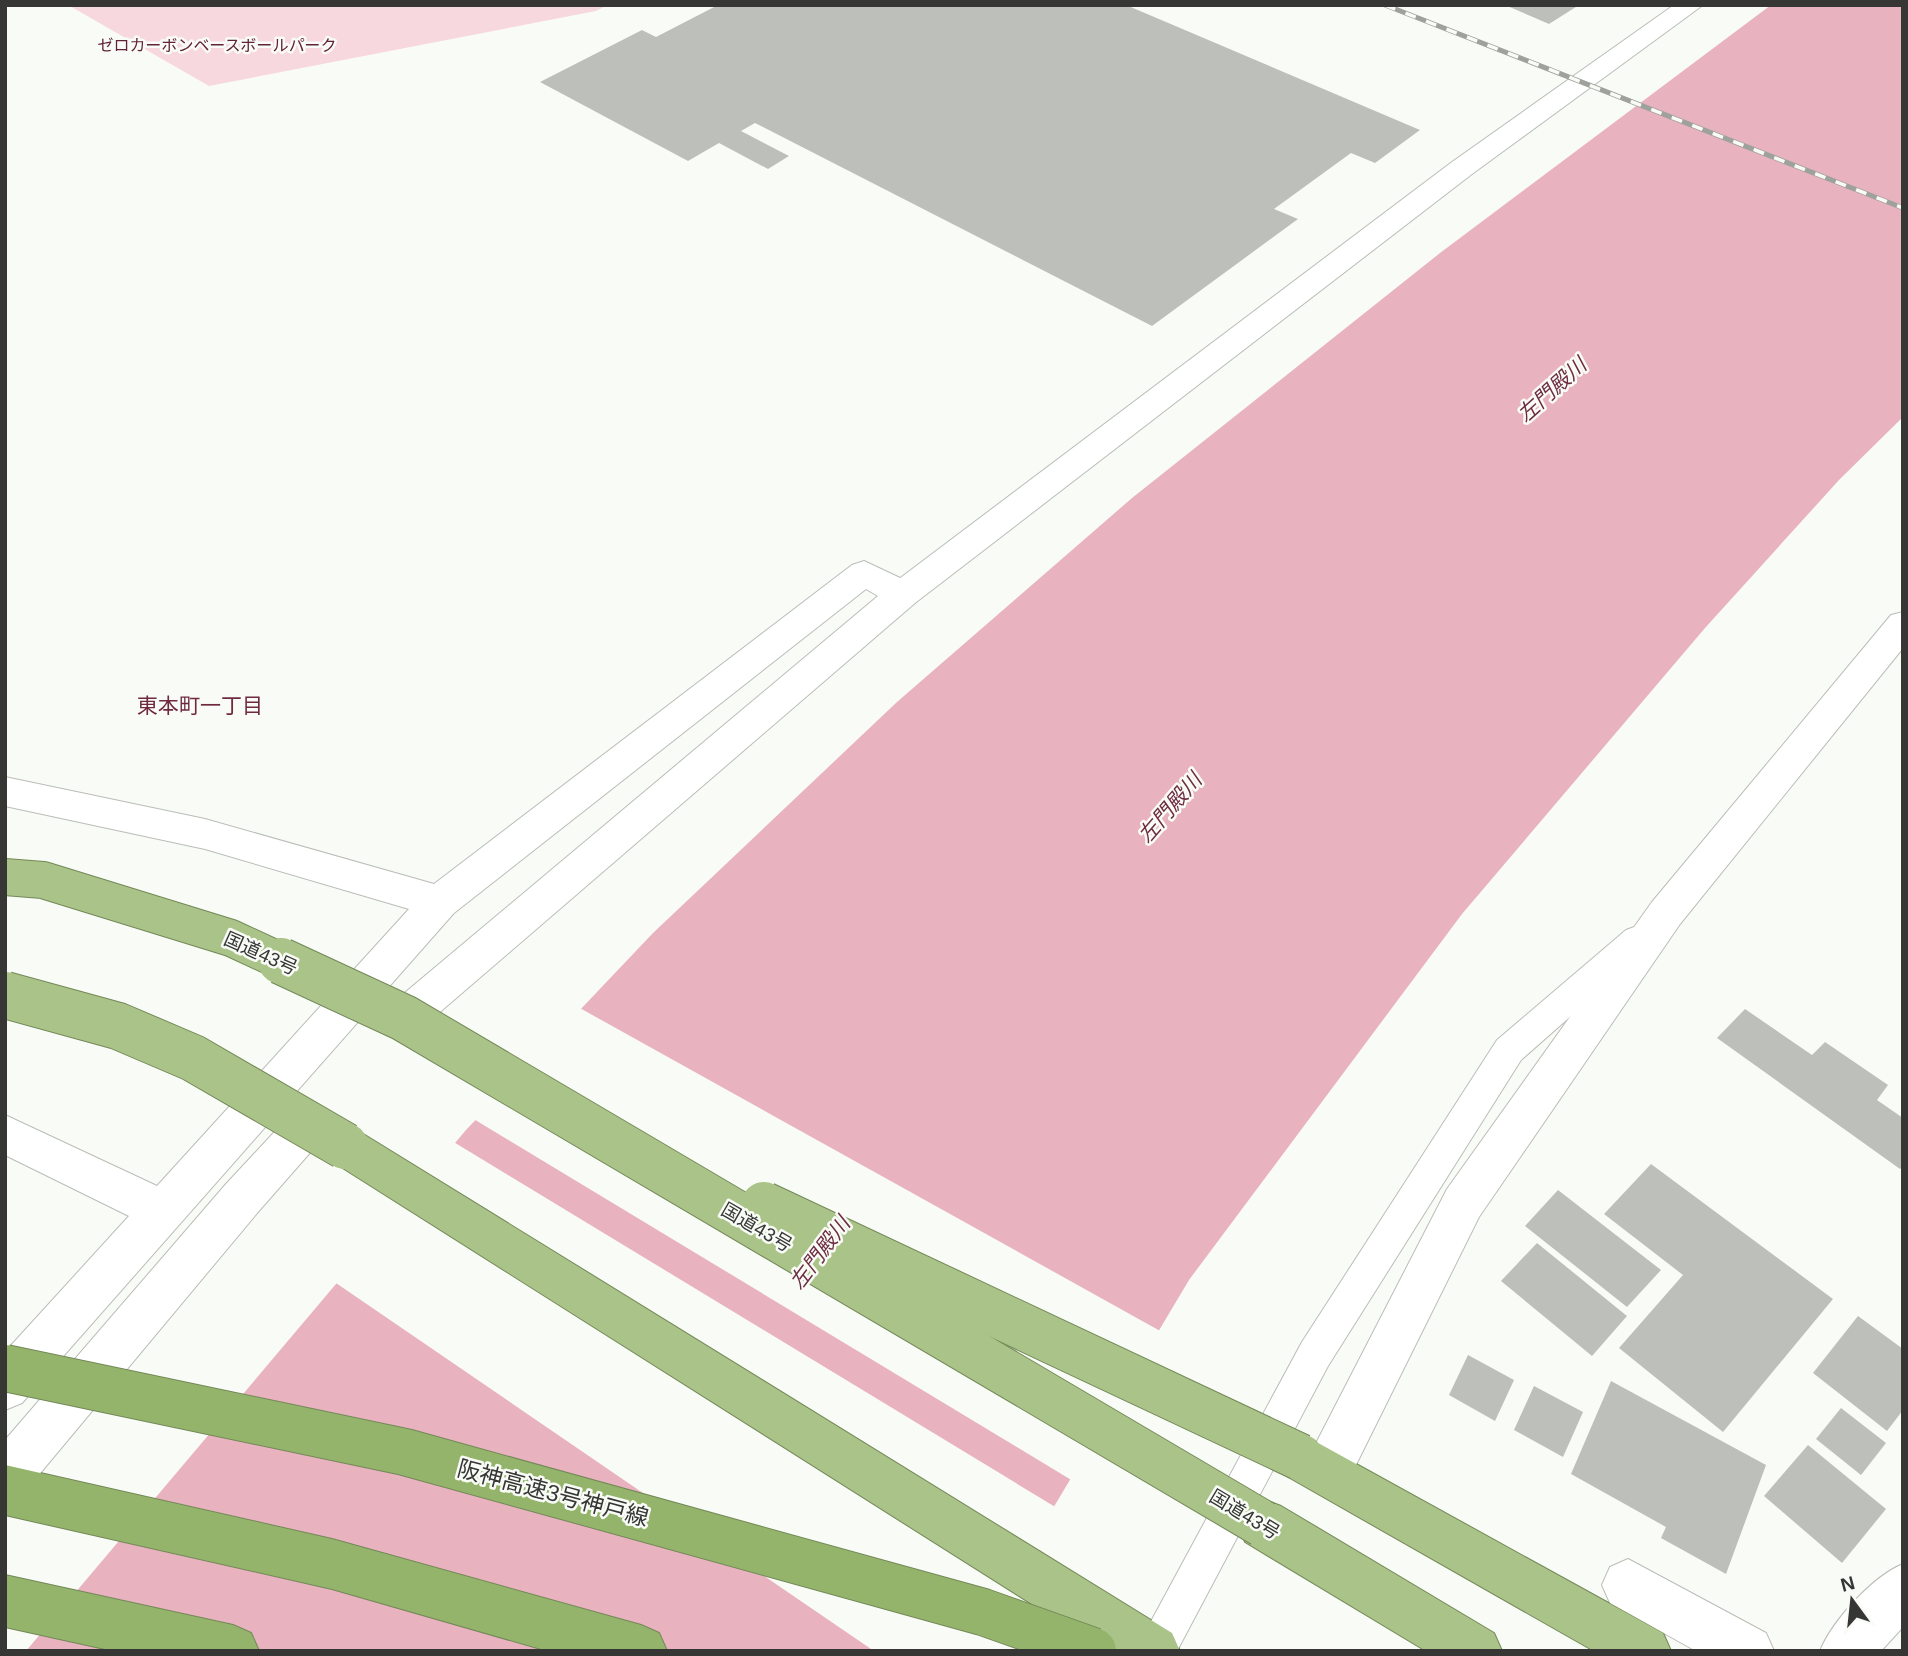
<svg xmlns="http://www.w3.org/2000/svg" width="1908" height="1656" font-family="Helvetica,'Noto Sans JP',sans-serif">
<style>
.green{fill:#f8d8df}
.water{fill:#e9b2bf}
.pier{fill:#f9fcf6}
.building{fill:#bdc0ba}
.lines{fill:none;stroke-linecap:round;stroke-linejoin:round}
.service-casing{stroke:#babdb8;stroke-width:2}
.pedestrian-casing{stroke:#babdb8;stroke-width:2}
.minor-casing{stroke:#babdb8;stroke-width:2}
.trunk-casing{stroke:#738858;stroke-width:2}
.motorway-casing{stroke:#738858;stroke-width:2}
.service{fill:#fff;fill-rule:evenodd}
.pedestrian{fill:#fff;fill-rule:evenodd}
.minor{fill:#fff;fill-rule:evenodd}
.trunk{fill:#aac388;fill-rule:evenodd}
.motorway{fill:#94b46b;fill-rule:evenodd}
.rail-casing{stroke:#9fa19c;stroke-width:5}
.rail{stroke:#f9fcf6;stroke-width:3.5;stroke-dasharray:11;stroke-linecap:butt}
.trunk-bridge-far1-casing{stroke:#738858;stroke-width:38;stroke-linecap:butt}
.trunk-bridge-casing{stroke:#738858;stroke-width:48;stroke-linecap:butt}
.motorway-bridge-casing{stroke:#738858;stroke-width:48;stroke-linecap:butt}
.trunk-bridge-far1{stroke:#aac388;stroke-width:36}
.trunk-bridge{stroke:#aac388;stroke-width:46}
.motorway-bridge{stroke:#94b46b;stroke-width:46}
.labels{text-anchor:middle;stroke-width:5;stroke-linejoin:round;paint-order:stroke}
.far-park-label{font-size:16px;fill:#622237;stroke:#f9fcf6}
.street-label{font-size:19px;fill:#363735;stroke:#f9fcf6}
.water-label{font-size:21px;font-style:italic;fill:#6e2c41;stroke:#f9fcf6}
.neighbourhood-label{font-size:21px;fill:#6f2a40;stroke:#f9fcf6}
.near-street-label{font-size:23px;fill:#363735;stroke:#f9fcf6}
</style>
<rect width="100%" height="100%" fill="#f9fcf6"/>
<!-- green -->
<path class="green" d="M68,5h540l-12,6 -387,75z"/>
<!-- water -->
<path class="water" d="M1771,5h132v412l-64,63 -134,148 -243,286 -273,366 -221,371h-942l440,-521 187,-197 244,-231 235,-204 308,-245z"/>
<!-- pier -->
<g class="pier">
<path d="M578,1007l584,325 -89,149 -601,-363z"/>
<path d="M452,1141l605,367 -85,143h-98l-541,-370z"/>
</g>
<!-- building -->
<g class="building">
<path d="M718,5h408l294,125 -45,33 -24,-10 -77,56 24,10 -146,107 -397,-203 -14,8 48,25 -21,13 -49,-26 -31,18 -148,-79 102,-52 14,7z"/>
<path d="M1505,5h74l-30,19z"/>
<path d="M1745,1009l67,46 13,-13 63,43 -11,15 26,18v48l-3,3 -183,-131z"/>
<path d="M1651,1164l182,135 -110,133 -104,-84 64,-73 -79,-61z"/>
<path d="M1558,1190l103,80 -34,37 -102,-81z"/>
<path d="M1537,1243l90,73 -35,40 -91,-75z"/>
<path d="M1858,1316l45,33v61l-16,21 -74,-58z"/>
<path d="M1468,1355l46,25 -19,41 -46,-26z"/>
<path d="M1611,1381l155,84 -40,109 -65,-36 5,-11 -95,-53z"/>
<path d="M1534,1386l49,26 -20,45 -49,-27z"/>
<path d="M1841,1408l45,35 -25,32 -45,-36z"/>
<path d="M1808,1445l78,64 -44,54 -78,-67z"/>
</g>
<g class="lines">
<defs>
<path id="service" d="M1637,926l11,4 5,9 -5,9 -127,112 -193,306 -151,285h-42l167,-309 195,-302 129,-110z"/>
<path id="pedestrian" d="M1674,5h29l-231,169 -557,429 -12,3 -12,-3 -5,-9 5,-9 561,-423z"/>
<g id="minor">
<path d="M864,561l51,24 5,9 -5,9 -496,427 -15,6 -15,-6 -6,-12 6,-12 489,-410 -12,-7 -412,324 -432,490 -17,7v-58l124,-136 -124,-61v-40l152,71 252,-277 -204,-60 -200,-43v-29l200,42 229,65 418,-319z"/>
<path d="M1903,612v36l-223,276 -201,293 -134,270 -17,7 -17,-7 -8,-17 8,-17 136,-264 205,-287 239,-287z"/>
<path d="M307,1107l15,6 7,13 -7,13 -64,73 -236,283 -17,7v-62l221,-256 66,-71z"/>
<path d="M1628,1559l138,74 8,18h-78l-86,-48 -8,-18 8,-18z"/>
<path d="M1903,1564v63l-22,24h-61c12,-30 53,-75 83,-87z"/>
</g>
<g id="trunk">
<path d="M345,1127l15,5 812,501 8,18h-74l-776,-491 -7,-14 7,-14z"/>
<path d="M1300,1433l363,200 8,18h-77l-311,-177 -7,-17 7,-17z"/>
<path d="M1263,1499l18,7 213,127 8,18h-76l-181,-109 -7,-18 7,-18z"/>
</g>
<g id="motorway">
<path d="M5,1465l327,74 309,86 18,8 8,18h-119l-216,-62 -327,-74z"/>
<path d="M5,1575l228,50 18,8 8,18h-145l-109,-24z"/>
</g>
</defs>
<!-- service casing -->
<use href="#service" class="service-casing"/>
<!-- pedestrian casing -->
<use href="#pedestrian" class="pedestrian-casing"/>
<!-- minor casing -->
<use href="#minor" class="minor-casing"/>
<!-- trunk casing -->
<use href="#trunk" class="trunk-casing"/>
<!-- motorway casing -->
<use href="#motorway" class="motorway-casing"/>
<!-- service -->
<use href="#service" class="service"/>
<!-- pedestrian -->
<use href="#pedestrian" class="pedestrian"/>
<!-- minor -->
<use href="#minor" class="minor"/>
<!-- trunk -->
<use href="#trunk" class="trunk"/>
<!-- motorway -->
<use href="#motorway" class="motorway"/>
<defs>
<path id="rail" d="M1385,5l518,203"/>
</defs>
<!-- rail casing -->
<use href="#rail" class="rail-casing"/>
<!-- rail -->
<use href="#rail" class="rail"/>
<defs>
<path id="trunk-bridge-far1" d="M5,877l38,3 188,58 54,25"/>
<g id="trunk-bridge">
<path d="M281,961l123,57 859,506"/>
<path d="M5,995l113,31 75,32 152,88"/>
<path d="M764,1205l536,252"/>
</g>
<path id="motorway-bridge" d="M5,1368l400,84 578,160 110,39"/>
</defs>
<!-- trunk-bridge-far1 casing -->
<use href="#trunk-bridge-far1" class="trunk-bridge-far1-casing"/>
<!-- trunk-bridge casing -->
<use href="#trunk-bridge" class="trunk-bridge-casing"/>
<!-- motorway-bridge casing -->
<use href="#motorway-bridge" class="motorway-bridge-casing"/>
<!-- trunk-bridge-far1 -->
<use href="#trunk-bridge-far1" class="trunk-bridge-far1"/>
<!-- trunk-bridge -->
<use href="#trunk-bridge" class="trunk-bridge"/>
<!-- motorway-bridge -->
<use href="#motorway-bridge" class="motorway-bridge"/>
</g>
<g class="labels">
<!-- far-park labels -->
<g class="far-park-label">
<text x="217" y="51">ゼロカーボンベースボールパーク</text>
</g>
<!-- street labels -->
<g class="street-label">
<text transform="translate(261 953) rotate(24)" y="7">国道43号</text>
<text transform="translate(757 1227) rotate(30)" y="7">国道43号</text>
<text transform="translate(1245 1514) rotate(31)" y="7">国道43号</text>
</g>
<!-- water labels -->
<g class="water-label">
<text transform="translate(1552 390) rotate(-42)" y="7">左門殿川</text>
<text transform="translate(1170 808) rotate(-49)" y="7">左門殿川</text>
<text transform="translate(820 1253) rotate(-53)" y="7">左門殿川</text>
</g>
<!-- neighbourhood labels -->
<g class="neighbourhood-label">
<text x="200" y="713">東本町一丁目</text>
</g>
<!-- near-street labels -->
<g class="near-street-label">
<text transform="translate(553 1493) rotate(15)" y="8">阪神高速3号神戸線</text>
</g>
</g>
<!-- border -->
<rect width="1908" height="1656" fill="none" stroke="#363735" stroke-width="14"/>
<!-- north arrow -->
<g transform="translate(1852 1600) rotate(345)" stroke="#f9fcf6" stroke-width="5" paint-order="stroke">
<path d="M0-5L12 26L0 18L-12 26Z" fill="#363735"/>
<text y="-10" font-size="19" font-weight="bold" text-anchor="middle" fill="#363735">N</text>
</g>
</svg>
